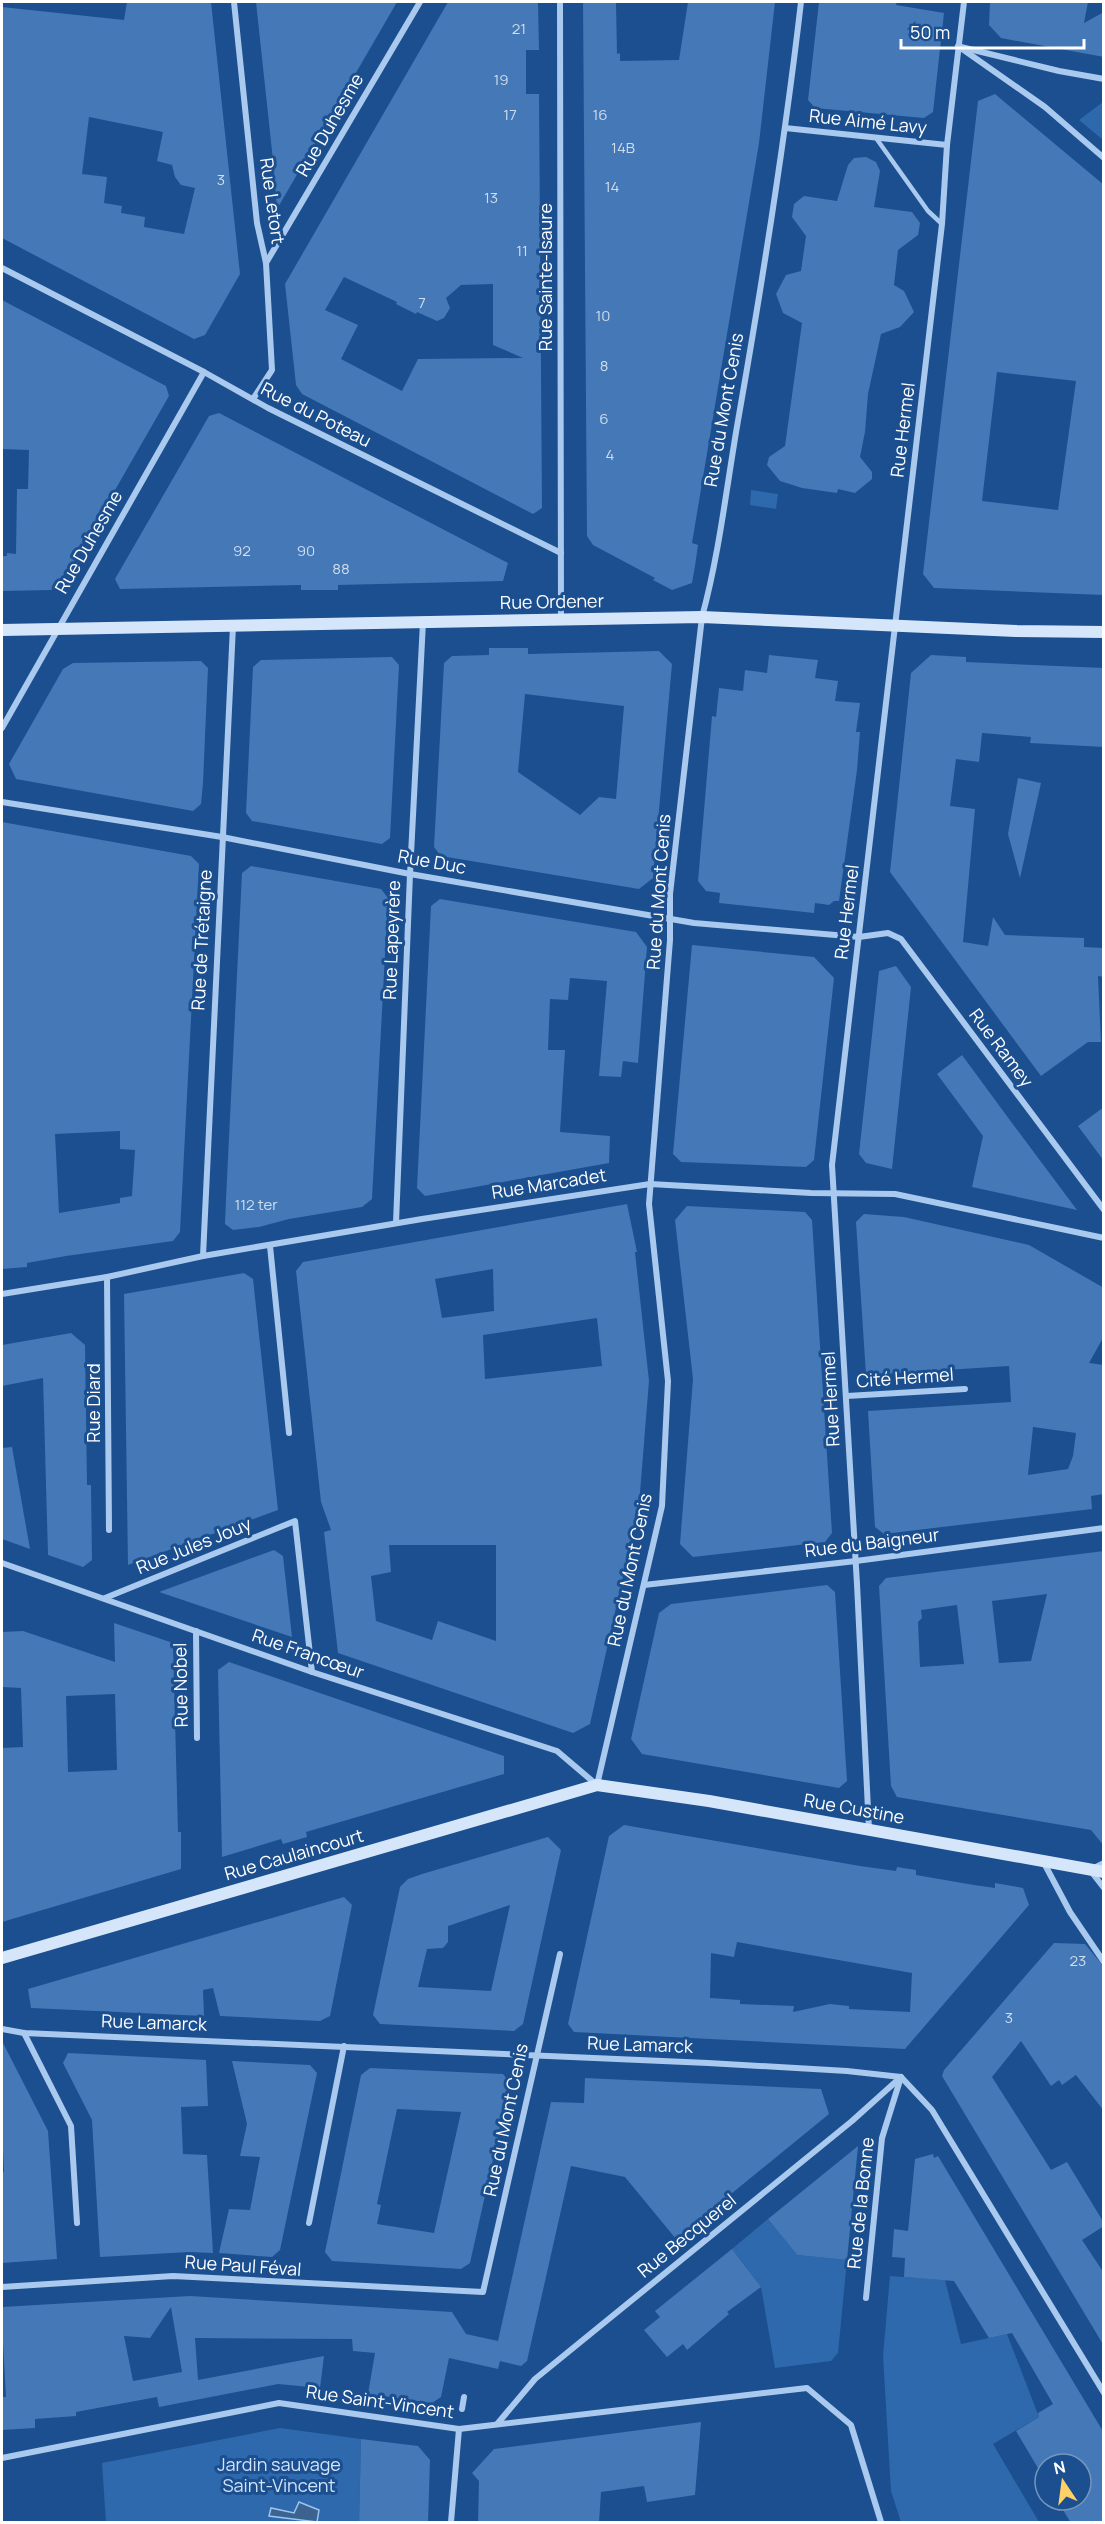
<svg xmlns="http://www.w3.org/2000/svg" width="1105" height="2524" font-family="Manrope,sans-serif">
<style>
.green{fill:#2e69ad}
.water{fill:#3c6290;stroke:#9cc4f0;stroke-width:1.5}
.building{fill:#4478b7;fill-rule:evenodd}
.lines{fill:none;stroke-linecap:round;stroke-linejoin:round}
.lane{stroke:#a9c9ee;stroke-width:4.5}
.street{stroke:#a9c9ee;stroke-width:6}
.secondary{stroke:#d6e6fa;stroke-width:12}
.labels{text-anchor:middle;stroke-width:6;stroke-linejoin:round;paint-order:stroke}
.number-label{font-size:15px;fill:#d0dded}
.street-label{font-size:18px;fill:#fff;stroke:#1b4f8f}
.park-label{font-size:18px;fill:#cfe3fa;stroke:#1b4f8f}
</style>
<rect width="100%" height="100%" fill="#1b4f8f"/>
<!-- green -->
<g class="green">
<path d="M1103,102v38l-24,-20z"/>
<path d="M751,490l27,4 -2,15 -26,-4z"/>
<path d="M768,2219l29,36 50,5 -9,93 -7,8 -56,7 -14,-81 -29,-38z"/>
<path d="M890,2276l55,4 16,64 46,-10 32,83 -46,27 46,78h-138l-10,-31 -8,-135z"/>
<path d="M280,2428l81,11 -2,83h-253l-4,-59z"/>
</g>
<!-- water -->
<path class="water" d="M299,2502l20,8 -2,12 -48,-6 2,-8 23,5z"/>
<!-- building -->
<g class="building">
<path d="M127,2h84l29,272 -35,61 -11,4 -192,-101v-231l122,13zM89,117l74,15 -6,29 15,4 3,12 6,8 14,3 -11,46 -40,-7 1,-10 -24,-4 1,-7 -18,-3 3,-26 -25,-3z"/>
<path d="M256,2h141l-120,207 -5,-58z"/>
<path d="M448,2h90l1,48h-13v44h13l3,414 -9,6 -231,-120 -6,-9 -11,-101zM344,277l53,25 -1,2 20,10 1,-2 20,9 7,-3 6,-10 -4,-10 15,-13 32,-1v61l30,13 -105,1 -16,32 -61,-32 17,-34 -33,-15z"/>
<path d="M583,2h33l1,52 3,-1v8l59,-1 9,-58h87l-16,141 -67,400 6,2 -3,21 -3,17 -20,7 -19,-10 2,-2 -62,-33 -6,-9z"/>
<path d="M819,2h78l-1,3 48,8 -11,99 -9,6 -109,-10 -7,-8z"/>
<path d="M990,2h98l-4,21 20,-11v45l-103,-19 -12,-13z"/>
<path d="M995,94l109,91v410l-170,-7 -11,-14 55,-473zM997,372l79,9 -18,129 -76,-9z"/>
<path d="M866,157l10,5 4,9 -6,36 38,5 8,11 -2,12 -20,15 -4,35 10,6 10,21 -14,15 -19,7 -13,60 -3,38 -5,25 12,15v7l-17,14 -17,-4 -1,4 -35,-5 -22,-7 -13,-16 2,-8 16,-11 17,-123 -19,-10 -7,-19 10,-19 15,-4 5,-35 -14,-19 2,-13 10,-8 33,5 11,-36 6,-7z"/>
<path d="M2,300l164,86 3,10 -108,188 -10,6 -49,1v-35h5v-3l9,1 1,-65h11l1,-39 -27,-1z"/>
<path d="M219,413l289,150 -5,18 -165,4v5h-37v-5l-181,4 -5,-10 94,-163z"/>
<path d="M489,648h39v6l131,-3 13,13 -19,214 -14,11 -198,-33 -7,-9 10,-184 8,-7 37,-1zM525,694l99,12 -8,93 -17,-2 -19,18 -62,-43z"/>
<path d="M769,655l49,5 -3,18 23,3 -3,20 25,2 -4,29h4l-3,38 -18,131h-5l-5,4 -14,-2 -1,10 -95,-10 1,-10 -14,-2 -8,-10 14,-165 4,1 3,-29 24,3 2,-21 22,3z"/>
<path d="M931,655l35,2v5l138,6v79l-74,-4 1,-6 -49,-4 -3,29 -23,-3 -6,47 25,3 -12,133 25,4 5,-29 12,18 79,3v9l20,1v29l-6,-1 3,66h-13l-47,34 -151,-204 21,-199z"/>
<path d="M392,657l7,8 -9,173 -8,6 -130,-23 -6,-8 7,-146 8,-7z"/>
<path d="M201,661l7,7 -5,115 -2,21 -8,7 -177,-32 -7,-15 54,-95 10,-6z"/>
<path d="M1018,778l23,5 -21,95 -12,-44z"/>
<path d="M2,822l189,34 8,8 -19,368 -7,9 -107,15 -39,7v4l-25,2zM120,1131v18l15,1 -3,46 -12,2v5l-61,10 -4,-79z"/>
<path d="M251,866l130,23 7,9 -16,301 -10,8 -73,12 -30,8 -26,3 -8,-6 1,-25 16,-326z"/>
<path d="M440,899l196,33 11,15 -9,116 -15,-2 -2,16 -22,-1 8,-95 -37,-3 -2,22 -18,-1 -2,51h17l-5,82 50,4 -1,27 -184,33 -8,-8 14,-282z"/>
<path d="M692,945l122,12 20,21 -20,182 -8,7 -125,-5 -8,-8z"/>
<path d="M896,966l15,21 -19,182 -26,-6 -7,-9 20,-183z"/>
<path d="M962,1055l50,68 65,87 -105,-23 11,-51 -46,-62z"/>
<path d="M1104,1107v54l-26,-35z"/>
<path d="M627,1204l10,48h-2l14,129 -10,124 -49,219 -17,9 -235,-80 -14,-121 7,-2 -10,-28 -25,-231 7,-9zM493,1269l1,42 -52,7 -7,-39zM597,1318l5,48 -117,13 -2,-44zM389,1545h107v96l-58,-20 -6,19 -56,-19 -5,-45 20,-4z"/>
<path d="M687,1206l118,6 7,8 20,313 -7,9 -132,15 -13,-13 13,-165 -18,-159z"/>
<path d="M864,1214l40,3 125,28 75,43v48l-15,27 15,2v129l-13,2 1,13 -208,25 -9,-7 -7,-116 143,-9 -2,-36 -143,9 -10,-153zM1033,1427l43,6 -3,23 -5,13 -40,6z"/>
<path d="M244,1273l9,6 25,231 -150,55 -4,-271z"/>
<path d="M71,1333l14,12 2,140h4l1,75 -9,7 -35,-12 -5,-177 -41,8v-41z"/>
<path d="M12,1447l18,102 -28,-10v-91z"/>
<path d="M274,1550l9,6 9,81 -133,-45z"/>
<path d="M1104,1551v295l-13,-16 -194,-33 -6,-11 -12,-200 7,-8zM1047,1594l-16,67 -32,2 -7,-62zM957,1605l7,59 -44,3 -2,-45 4,-4 -1,-8z"/>
<path d="M827,1585l8,7 12,189 -8,7 -197,-34 -11,-15 28,-126 12,-9z"/>
<path d="M114,1623l59,20 5,189h3v37l-179,53v-174l21,-1 -2,-59 -19,-1v-55l21,-1 92,31zM115,1694l2,76 -49,2 -2,-76z"/>
<path d="M229,1662l275,94v18l-198,58 1,5 -24,7 -2,-5 -59,18 -4,-187z"/>
<path d="M624,1825l236,41 36,5 1,-4 19,3v5l58,10 21,3v-5l28,5 6,17 -124,144 -331,-17 -6,-8 41,-188zM737,1942l175,31 -2,39 -61,-3v-3l-19,-2 -37,8 1,-6 -54,-2v-4l-30,-2 1,-45 23,4z"/>
<path d="M548,1837l13,13 -38,174 -9,7 -134,-7 -7,-9 27,-128 8,-8 14,-5zM510,1905l-19,86 -73,-4 9,-38 16,-1 5,-6v-16z"/>
<path d="M344,1897l8,8 -22,111 -10,5 -100,-5 -7,-28 -10,2 1,26 -173,-8 -3,-19z"/>
<path d="M1054,1943l31,1 19,23v144l-28,-36 -14,10 -3,-5 -8,6 -30,-45 -29,36 59,93 16,-8 37,61v3l-22,14 22,33v73l-162,-270 2,-6z"/>
<path d="M2,2041l46,90 9,128 -55,4v-91h2l-2,-42z"/>
<path d="M68,2053l138,7 2,46 -27,1 2,47 24,1 6,98 -24,-1 -89,5 -8,-137 -29,-57z"/>
<path d="M232,2061l78,4 7,8 -37,177 -8,7 -53,-4 10,-44 21,1 10,-53 -20,-1 7,-32z"/>
<path d="M370,2068l133,6 7,9 -40,180 -9,6 -129,-8 -7,-9 36,-177zM397,2109l64,3 -27,121 -57,-9 4,-19 -4,-1z"/>
<path d="M585,2078l236,11 8,25 -153,125 -51,-62 -54,-11 -44,195 -6,5 -21,-5 -2,8 -49,-11 -8,39 -9,6 -64,-9 7,-41 -22,-2 -1,-12 -157,-1 3,42 126,-24 -4,32 -42,-4 -119,23 -2,-10 -81,15v4l-41,3v9l-33,2v-33h4l-3,-54h-1v-36l188,-11 262,16 14,22 32,7 53,-239 33,1zM171,2307l11,65 -49,9 -9,-45 26,2z"/>
<path d="M858,2146l-11,114 -50,-5 -29,-36z"/>
<path d="M933,2154l1,4 4,-2 166,277v90h-33l-14,-23h24v-36h-36v16l-29,-49 23,-14 -1,-4 15,-9 -41,-71 -23,5 -35,-57 -50,-4 1,-19 -13,-1 2,-28 14,2 7,-72z"/>
<path d="M732,2249l29,38 -34,25 2,2 -42,36 -4,-6 -16,13 -23,-27 16,-13 -5,-6z"/>
<path d="M701,2422l-6,73 -48,7 -3,-16 -43,6 -2,31h-121l1,-42 -7,-8 22,-24z"/>
<path d="M361,2439l57,7 12,14 -2,63h-69z"/>
</g>
<g class="lines">
<!-- lane -->
<path class="lane" d="M876,138l52,73 14,13"/>
<!-- street -->
<g class="street">
<path d="M234,2l23,221 9,40 6,107 -19,29"/>
<path d="M560,2l1,617"/>
<path d="M958,46l87,61 59,51"/>
<path d="M961,47l98,24 45,8"/>
<path d="M785,128l162,17"/>
<path d="M266,263l154,-261"/>
<path d="M2,268l202,104 64,36 293,145"/>
<path d="M2,728l202,-356"/>
<path d="M2,802l220,35 188,37 284,49 165,14 29,-4 13,6 203,271"/>
<path d="M396,1223l14,-349 13,-252"/>
<path d="M270,1246l19,187"/>
<path d="M203,1256l30,-630"/>
<path d="M107,1277l2,253"/>
<path d="M2,1294l105,-17 96,-21 219,-37 228,-35 161,9 84,1 209,44"/>
<path d="M847,1396l118,-7"/>
<path d="M2,1563l310,109 245,79 40,34 65,-279 6,-125 -19,-177 21,-264v-46l32,-277c18,-66 25,-135 37,-202 24,-137 46,-275 62,-413"/>
<path d="M644,1585l212,-24 248,-33"/>
<path d="M105,1598l190,-77 17,151"/>
<path d="M196,1631l1,107"/>
<path d="M869,1830l-12,-246 -25,-419 110,-941 5,-79 17,-143"/>
<path d="M1044,1863l26,49 34,50"/>
<path d="M1104,1863l-14,7 14,18"/>
<path d="M2,2029l22,4 684,30 139,8 54,6 31,33 172,283"/>
<path d="M24,2033l47,93 6,97"/>
<path d="M309,2223l35,-177"/>
<path d="M2,2287l171,-11 310,16 77,-338"/>
<path d="M866,2298l16,-160 19,-61"/>
<path d="M462,2409l2,-12"/>
<path d="M498,2423l37,-44 317,-258 49,-44"/>
<path d="M2,2458l277,-55 180,26 348,-41 44,37 30,97"/>
<path d="M451,2522l8,-93"/>
</g>
<!-- secondary -->
<g class="secondary">
<path d="M2,630l700,-13 314,14 88,1"/>
<path d="M2,1958l595,-173 112,16 395,71"/>
</g>
</g>
<g class="labels">
<!-- number labels -->
<g class="number-label">
<text x="519" y="34">21</text>
<text x="501" y="85">19</text>
<text x="510" y="120">17</text>
<text x="600" y="120">16</text>
<text x="623" y="153">14B</text>
<text x="221" y="185">3</text>
<text x="612" y="192">14</text>
<text x="491" y="203">13</text>
<text x="522" y="256">11</text>
<text x="422" y="308">7</text>
<text x="603" y="321">10</text>
<text x="604" y="371">8</text>
<text x="604" y="424">6</text>
<text x="610" y="460">4</text>
<text x="242" y="556">92</text>
<text x="306" y="556">90</text>
<text x="341" y="574">88</text>
<text x="256" y="1210">112 ter</text>
<text x="1078" y="1966">23</text>
<text x="1009" y="2023">3</text>
</g>
<!-- street labels -->
<g class="street-label">
<text transform="translate(868 122) rotate(6)" y="6">Rue Aimé Lavy</text>
<text transform="translate(330 125) rotate(-60)" y="6">Rue Duhesme</text>
<text transform="translate(272 201) rotate(82)" y="6">Rue Letort</text>
<text transform="translate(546 277) rotate(-90)" y="6">Rue Sainte-Isaure</text>
<text transform="translate(724 410) rotate(-80)" y="6">Rue du Mont Cenis</text>
<text transform="translate(316 415) rotate(27)" y="6">Rue du Poteau</text>
<text transform="translate(903 430) rotate(-83)" y="6">Rue Hermel</text>
<text transform="translate(89 542) rotate(-60)" y="6">Rue Duhesme</text>
<text transform="translate(552 602) rotate(-1)" y="6">Rue Ordener</text>
<text transform="translate(432 862) rotate(10)" y="6">Rue Duc</text>
<text transform="translate(659 892) rotate(-86)" y="6">Rue du Mont Cenis</text>
<text transform="translate(847 912) rotate(-83)" y="6">Rue Hermel</text>
<text transform="translate(202 940) rotate(-87)" y="6">Rue de Trétaigne</text>
<text transform="translate(392 940) rotate(-88)" y="6">Rue Lapeyrère</text>
<text transform="translate(1001 1048) rotate(53)" y="6">Rue Ramey</text>
<text transform="translate(549 1184) rotate(-9)" y="6">Rue Marcadet</text>
<text transform="translate(905 1378) rotate(-4)" y="6">Cité Hermel</text>
<text transform="translate(831 1399) rotate(-93)" y="6">Rue Hermel</text>
<text transform="translate(94 1403) rotate(-90)" y="6">Rue Diard</text>
<text transform="translate(872 1543) rotate(-7)" y="6">Rue du Baigneur</text>
<text transform="translate(194 1546) rotate(-22)" y="6">Rue Jules Jouy</text>
<text transform="translate(630 1570) rotate(-78)" y="6">Rue du Mont Cenis</text>
<text transform="translate(308 1654) rotate(19)" y="6">Rue Francœur</text>
<text transform="translate(181 1685) rotate(-91)" y="6">Rue Nobel</text>
<text transform="translate(854 1809) rotate(10)" y="6">Rue Custine</text>
<text transform="translate(294 1855) rotate(-16)" y="6">Rue Caulaincourt</text>
<text transform="translate(154 2023) rotate(2)" y="6">Rue Lamarck</text>
<text transform="translate(640 2045) rotate(2)" y="6">Rue Lamarck</text>
<text transform="translate(506 2120) rotate(-78)" y="6">Rue du Mont Cenis</text>
<text transform="translate(861 2203) rotate(-84)" y="6">Rue de la Bonne</text>
<text transform="translate(687 2236) rotate(-39)" y="6">Rue Becquerel</text>
<text transform="translate(243 2266) rotate(4)" y="6">Rue Paul Féval</text>
<text transform="translate(380 2402) rotate(8)" y="6">Rue Saint-Vincent</text>
</g>
<!-- park labels -->
<g class="park-label">
<text x="279" y="2471">Jardin sauvage<tspan x="279" dy="21">Saint-Vincent</tspan></text>
</g>
</g>
<!-- border -->
<rect width="1105" height="2524" fill="none" stroke="#ffffff" stroke-width="6"/>
<!-- north arrow -->
<g transform="translate(1063 2482) rotate(347)"><circle r="28" fill="#1b4f8f" stroke="#7695bc" stroke-width="1.5"/>
<path d="M0-4.5L10 22L0 15L-10 22Z" fill="#ffd166"/>
<text y="-9" font-size="16" font-weight="bold" text-anchor="middle" fill="#ffffff">N</text>
</g>
<!-- scale -->
<path d="M901 39v9h183v-9" fill="none" stroke="#ffffff" stroke-width="3"/>
<text x="910" y="39" font-size="18" fill="#ffffff" stroke="#1b4f8f" stroke-width="4.5" paint-order="stroke">50 m</text>
</svg>
